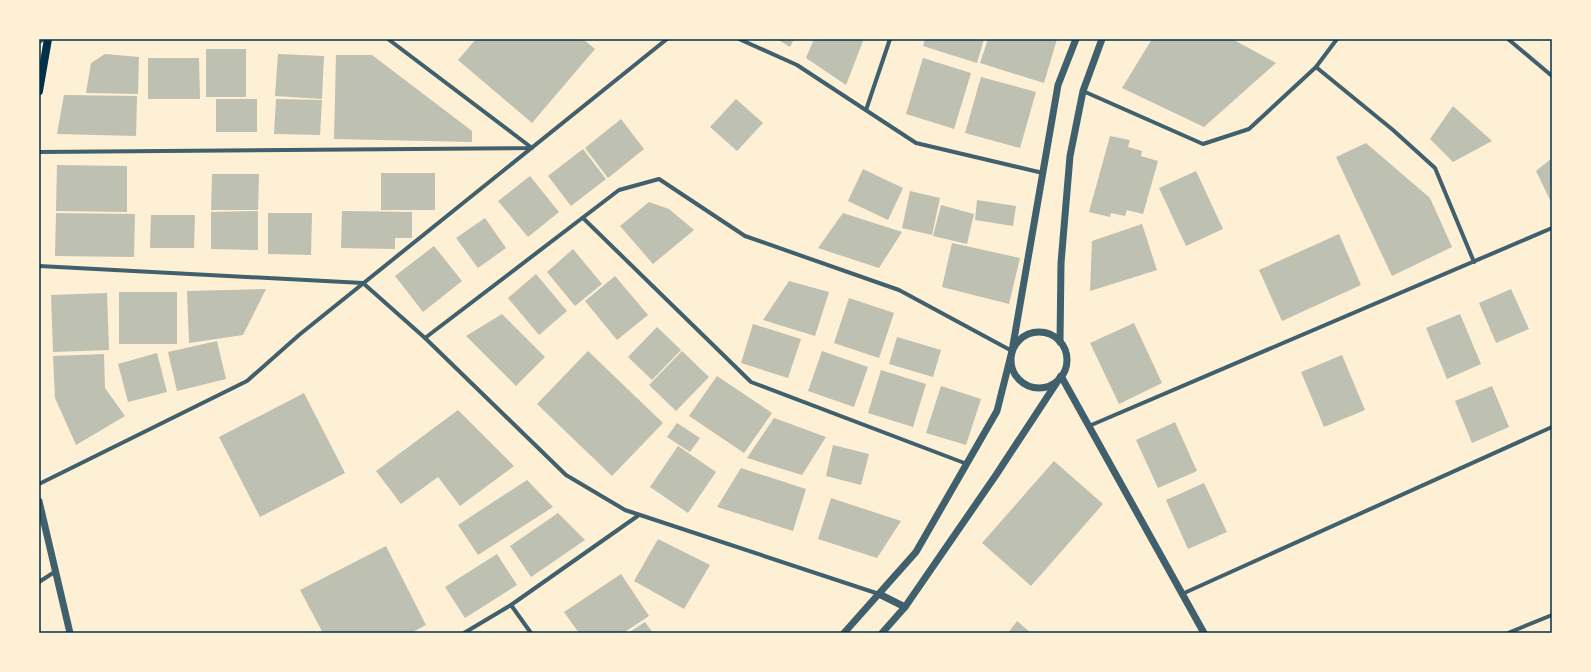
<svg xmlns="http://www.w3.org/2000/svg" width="1591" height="672" font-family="'Public Sans',sans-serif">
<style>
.building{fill:#bec0b2}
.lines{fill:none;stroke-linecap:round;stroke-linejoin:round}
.minor{stroke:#3f606c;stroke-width:4}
.tertiary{stroke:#3f606c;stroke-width:7}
.secondary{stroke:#003049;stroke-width:8}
.neatline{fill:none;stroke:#003049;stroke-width:1.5}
</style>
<rect width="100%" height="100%" fill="#fdf0d5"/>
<!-- building -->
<g class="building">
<path d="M476,39h107l12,10 -63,74 -74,-63z"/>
<path d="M777,39h17l-4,8z"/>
<path d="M814,39h45l4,2 -17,44 -40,-27z"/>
<path d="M925,39h59l-7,24 -54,-17z"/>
<path d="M988,39h69l-13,44 -64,-20z"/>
<path d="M1152,39h80l44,24 -72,64 -82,-39z"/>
<rect x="206" y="49" width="40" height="48"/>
<path d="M105,54l34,3 -1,37 -52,-1 5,-30z"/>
<path d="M278,54l46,2 -2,43 -47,-3z"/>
<path d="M336,55h36l100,76v11l-138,-3z"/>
<path d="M148,58h51l1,41h-52z"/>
<path d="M923,58l48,15 -17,56 -48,-15z"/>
<path d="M981,77l55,15 -16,56 -55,-15z"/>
<path d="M64,95l73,1 -1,40 -79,-2z"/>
<rect x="216" y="99" width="41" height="33"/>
<path d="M276,99l46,1 -2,35 -46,-1z"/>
<path d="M736,99l27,24 -26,28 -27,-24z"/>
<path d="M1453,106l39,35 -39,21 -23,-23z"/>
<path d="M621,119l23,30 -36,29 -23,-30z"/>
<path d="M1110,136l20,4 -2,7 14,4 -1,5 17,5 -15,53 -16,-4 -2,6 -14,-3 -1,4 -21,-5z"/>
<path d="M1366,143l64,55 22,49 -60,29 -56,-119z"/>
<path d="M583,149l23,30 -35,27 -23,-30z"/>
<path d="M1552,158v46l-16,-33z"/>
<path d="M57,165l70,1v46l-71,-1z"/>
<path d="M863,169l40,19 -15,32 -40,-19z"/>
<path d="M1196,171l27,58 -37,17 -27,-58z"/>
<rect x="381" y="173" width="54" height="37"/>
<path d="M212,174h47l-1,36h-47z"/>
<path d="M530,176l29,36 -31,25 -30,-36z"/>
<path d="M910,191l30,7 -8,37 -30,-7z"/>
<path d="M977,200l39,6 -3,20 -38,-6z"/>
<path d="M649,202l20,7 25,21 -41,34 -33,-38z"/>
<path d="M941,205l33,9 -7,30 -34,-8z"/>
<path d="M258,211v39l-47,-1v-37z"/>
<path d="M342,211l70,1v26h-17v11l-54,-1z"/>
<path d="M56,213l79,1 -1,43 -79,-1z"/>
<path d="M268,213h44l-1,42 -43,-1z"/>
<path d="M843,213l59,19 -23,36 -61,-20z"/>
<path d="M151,215h44l-1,33h-44z"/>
<path d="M485,218l21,30 -28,20 -22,-30z"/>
<path d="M1142,224l15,46 -67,21 2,-50z"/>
<path d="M1339,234l22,51 -79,36 -23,-51z"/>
<path d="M952,243l68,15 -11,46 -67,-17z"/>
<path d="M434,246l28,35 -39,31 -28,-36z"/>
<path d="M573,249l29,35 -27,22 -28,-34z"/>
<path d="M536,274l31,37 -28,24 -31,-37z"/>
<path d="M615,276l33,39 -31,25 -32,-39z"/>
<path d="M789,281l40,11 -14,44 -52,-16z"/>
<path d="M266,289l-23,46 -54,8 -2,-52z"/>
<path d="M1511,289l18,40 -33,14 -17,-40z"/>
<rect x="119" y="292" width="58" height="52"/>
<path d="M107,293l2,57 -56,2 -2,-57z"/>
<path d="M849,298l45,15 -15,45 -45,-15z"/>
<path d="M502,314l43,43 -29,29 -50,-50z"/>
<path d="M1460,314l21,50 -34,15 -21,-51z"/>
<path d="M1134,323l28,60 -43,21 -29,-61z"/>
<path d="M753,324l48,15 -13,39 -47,-15z"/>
<path d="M657,327l24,23 -29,30 -24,-23z"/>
<path d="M897,337l44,13 -8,27 -44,-13z"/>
<path d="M217,341l9,38 -49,12 -9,-39z"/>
<path d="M588,351l75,72 -51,53 -75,-72z"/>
<path d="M682,351l27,26 -33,34 -27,-26z"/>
<path d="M822,351l46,16 -14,40 -46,-16z"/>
<path d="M157,353l10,39 -39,10 -10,-38z"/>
<path d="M104,354l1,34 20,28 -49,29 -21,-47 -2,-42z"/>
<path d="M1342,355l23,55 -41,17 -23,-55z"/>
<path d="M881,370l45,14 -13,43 -45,-14z"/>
<path d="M717,376l55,37 -28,40 -55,-37z"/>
<path d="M941,386l40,13 -15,46 -40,-12z"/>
<path d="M1492,386l17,41 -37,16 -17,-42z"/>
<path d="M304,393l41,80 -85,44 -41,-80z"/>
<path d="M458,410l56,56 -54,40 -22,-29 -37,27 -25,-33z"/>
<path d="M774,418l52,19 -24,38 -55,-17z"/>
<path d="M1175,422l22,49 -39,17 -22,-48z"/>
<path d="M677,423l23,15 -10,14 -23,-15z"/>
<path d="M833,445l36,9 -8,31 -35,-9z"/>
<path d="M678,446l38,26 -28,41 -38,-26z"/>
<path d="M1054,461l49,43 -72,82 -49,-43z"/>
<path d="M741,468l65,21 -13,42 -76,-24z"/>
<path d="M527,480l26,27 -75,48 -20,-30z"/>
<path d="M1204,483l23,49 -39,17 -22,-49z"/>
<path d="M831,498l70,23 -24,37 -59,-19z"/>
<path d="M558,513l27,27 -54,37 -21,-31z"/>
<path d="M658,539l52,26 -26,44 -50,-28z"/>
<path d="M386,546l40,79 -15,8h-88l-23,-43z"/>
<path d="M497,554l20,31 -52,33 -20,-31z"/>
<path d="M621,574l28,42 -26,17h-44l-15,-21z"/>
<path d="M1017,621l14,12h-23z"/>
<path d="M645,622l8,11h-25z"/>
</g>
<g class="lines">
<!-- minor -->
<g class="minor">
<path d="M739,39l58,26 119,78 127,30"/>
<path d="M1508,39l44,37"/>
<path d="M1316,67l77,63 42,38 39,94"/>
<path d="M1083,91l120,53 46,-15 67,-62 21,-28"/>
<path d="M866,110l24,-71"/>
<path d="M39,152l493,-4 -144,-109"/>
<path d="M583,218l168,164 216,82"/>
<path d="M39,266l324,17 62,55 141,137 59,35 254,84"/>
<path d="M425,338l194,-148 40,-11 86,57 154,54 113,61"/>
<path d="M1089,426l463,-198"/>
<path d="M39,484l208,-103 52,-46 368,-296"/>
<path d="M39,582l17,-11"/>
<path d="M1182,594l370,-167"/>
<path d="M511,605l20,28"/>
<path d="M464,633l47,-28 128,-90"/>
<path d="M1508,633l44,-18"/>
</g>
<!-- tertiary -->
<g class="tertiary">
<path d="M39,40l2,-1"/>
<circle cx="1039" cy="360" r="28"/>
<path d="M1060,342l1,-79 9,-107 13,-65 19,-52"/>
<path d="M1061,376l143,257"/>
<path d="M39,501l31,132"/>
<path d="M879,594l26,13"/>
<path d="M844,633l72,-81 81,-141 15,-60 46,-266 18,-46"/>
<path d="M882,633l23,-26 91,-132 65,-99"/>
</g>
<!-- secondary -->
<path class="secondary" d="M39,91l9,-52"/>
</g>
<!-- border -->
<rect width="1591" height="672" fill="none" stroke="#fdf0d5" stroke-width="80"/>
<rect x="40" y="40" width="1511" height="592" class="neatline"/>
</svg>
